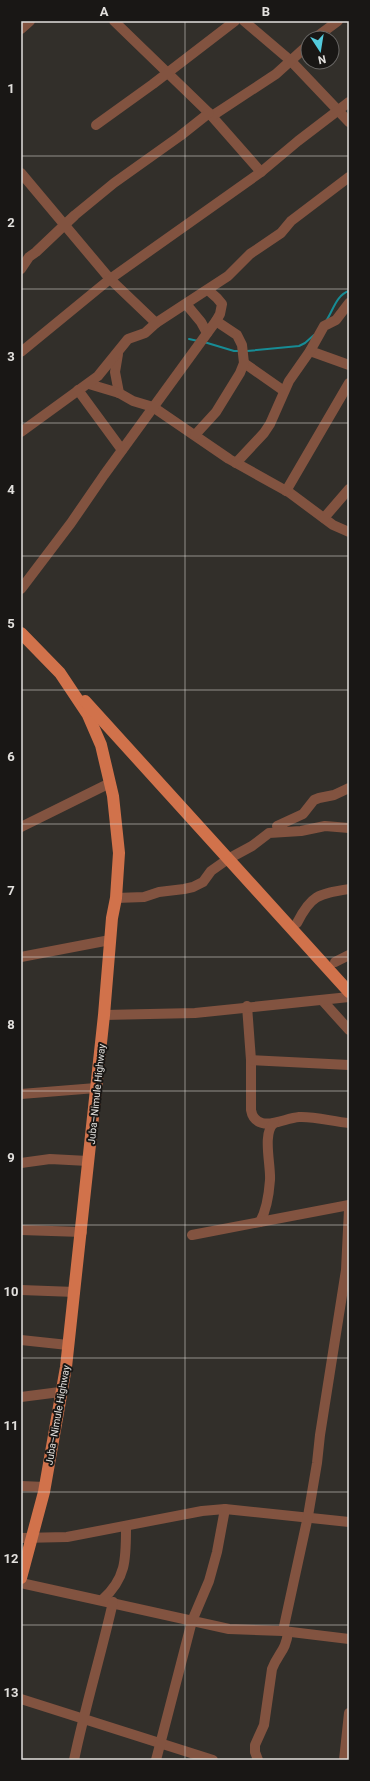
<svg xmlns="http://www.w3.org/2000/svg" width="370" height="1781" font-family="Roboto,sans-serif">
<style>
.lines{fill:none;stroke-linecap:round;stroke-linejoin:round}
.stream{stroke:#178c95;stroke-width:2}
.minor{stroke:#825340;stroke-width:10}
.major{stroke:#d1724b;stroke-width:12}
.grid{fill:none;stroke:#e2e0dd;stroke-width:1;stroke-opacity:0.55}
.labels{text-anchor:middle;stroke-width:4;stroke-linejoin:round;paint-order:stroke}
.street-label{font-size:10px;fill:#e2e0dd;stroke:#191715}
.neatline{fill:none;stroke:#e2e0dd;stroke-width:1.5}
.grid-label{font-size:13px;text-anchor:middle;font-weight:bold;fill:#e2e0dd}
</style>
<rect width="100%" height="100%" fill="#322f2a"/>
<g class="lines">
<!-- stream -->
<g class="stream">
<path d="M326,321c7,-10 10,-26 23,-30"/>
<path d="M189,339l9,2"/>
<path d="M204,342l30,9h6"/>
<path d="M247,351l52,-5 6,-3 9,-8"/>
</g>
<!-- minor -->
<g class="minor">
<path d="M114,21l95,92 52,59"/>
<path d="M244,21l47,40 58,61"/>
<path d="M21,29l9,-8"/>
<path d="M315,38l23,-17"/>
<path d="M212,116l64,-42 32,-29"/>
<path d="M96,125l57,-41 82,-63"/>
<path d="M21,173l89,106 46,44"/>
<path d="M21,269l8,-12 7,-5 39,-37 39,-32 66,-47 29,-23"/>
<path d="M186,304l15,18 6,11"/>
<path d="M310,351l39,14"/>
<path d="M21,352l89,-73 151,-107 37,-31 51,-39"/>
<path d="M118,354l-3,18 4,21"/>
<path d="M244,363l40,28"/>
<path d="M89,384l30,9 14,8 20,6 76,52 61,34 43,32 16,7"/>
<path d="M78,390l44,60"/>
<path d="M21,432l77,-56 30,-37 17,-6 11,-10 72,-47 22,-22 31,-21 10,-12 58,-44"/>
<path d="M195,435l21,-23 24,-39 4,-10 -2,-18 -5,-10 -21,-14"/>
<path d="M236,463l28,-30 6,-9 19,-43 21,-30 14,-25 12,-6 13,-17"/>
<path d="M286,491l63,-108"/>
<path d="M324,518l25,-29"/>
<path d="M21,589l50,-66 33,-48 112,-154 4,-7 2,-10 -5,-6 -9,-8"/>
<path d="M277,826l26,-12 11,-14 5,-2 15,-3 15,-7"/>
<path d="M21,827l89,-44"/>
<path d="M116,898l28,-1 15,-5 25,-3 9,-2 10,-5 8,-11 17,-12 24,-13 17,-13 32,-2 24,-5 24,2"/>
<path d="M297,923c14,-28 21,-29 52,-34"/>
<path d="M21,957l89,-17"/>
<path d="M335,962l14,-7"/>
<path d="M322,1000l27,30"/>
<path d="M247,1006l4,54v50c1,6 4,11 11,13 11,3 25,-5 37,-6 15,-1 35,5 50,6"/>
<path d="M104,1015l91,-2 154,-16"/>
<path d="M251,1060l98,5"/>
<path d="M21,1094l75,-6"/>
<path d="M21,1163l29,-4 38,2"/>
<path d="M260,1222c7,-13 9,-28 10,-42 1,-15 -8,-47 4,-57"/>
<path d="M21,1230l61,2"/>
<path d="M192,1235l157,-30"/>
<path d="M21,1290l54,2"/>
<path d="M21,1340l47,5"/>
<path d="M21,1397l39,-5"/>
<path d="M21,1486l24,1"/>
<path d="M21,1538l46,-1 135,-26 23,-2 124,13"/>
<path d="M21,1583l208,46 54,2 66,8"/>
<path d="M102,1600c25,-22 24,-43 24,-74"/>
<path d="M283,1631l25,-115 9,-53 3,-28 26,-165 3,-61"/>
<path d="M21,1699l192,61"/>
<path d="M74,1760c11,-53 27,-105 39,-158"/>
<path d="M156,1760l36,-139 17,-40 8,-29 8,-43"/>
<path d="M258,1760l-3,-8v-7l9,-20 8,-56c6,-16 14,-18 16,-37"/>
<path d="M344,1760l5,-47"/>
</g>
<!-- major -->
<g class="major">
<path d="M21,633l39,40 28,42 13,30 12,51 6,57 -3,45 -4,20 -8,97 -38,352 -22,125 -23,86"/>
<path d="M85,701l264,291"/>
</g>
</g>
<!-- grid -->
<path class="grid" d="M185,21v1739M21,156h328M21,289h328M21,423h328M21,556h328M21,690h328M21,824h328M21,957h328M21,1091h328M21,1225h328M21,1358h328M21,1492h328M21,1625h328"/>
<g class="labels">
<!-- street labels -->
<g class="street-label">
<text transform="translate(96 1094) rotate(-84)" y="4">Juba–Nimule Highway</text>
<text transform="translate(57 1415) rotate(-80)" y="4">Juba–Nimule Highway</text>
</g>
</g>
<!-- border -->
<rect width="370" height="1781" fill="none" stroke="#191715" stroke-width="44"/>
<!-- north arrow -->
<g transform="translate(320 50) rotate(168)"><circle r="19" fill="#191715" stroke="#696765"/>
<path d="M0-3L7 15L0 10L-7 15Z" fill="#53cadc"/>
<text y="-6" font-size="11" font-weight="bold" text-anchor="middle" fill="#e2e0dd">N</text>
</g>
<rect x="22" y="22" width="326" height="1737" class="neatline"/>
<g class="grid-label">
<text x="104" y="16">A</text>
<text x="266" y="16">B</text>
<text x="11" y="93">1</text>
<text x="11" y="227">2</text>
<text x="11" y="361">3</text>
<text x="11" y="494">4</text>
<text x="11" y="628">5</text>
<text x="11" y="761">6</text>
<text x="11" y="895">7</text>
<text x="11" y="1029">8</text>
<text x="11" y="1162">9</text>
<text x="11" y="1296">10</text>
<text x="11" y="1430">11</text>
<text x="11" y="1563">12</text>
<text x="11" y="1697">13</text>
</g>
</svg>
